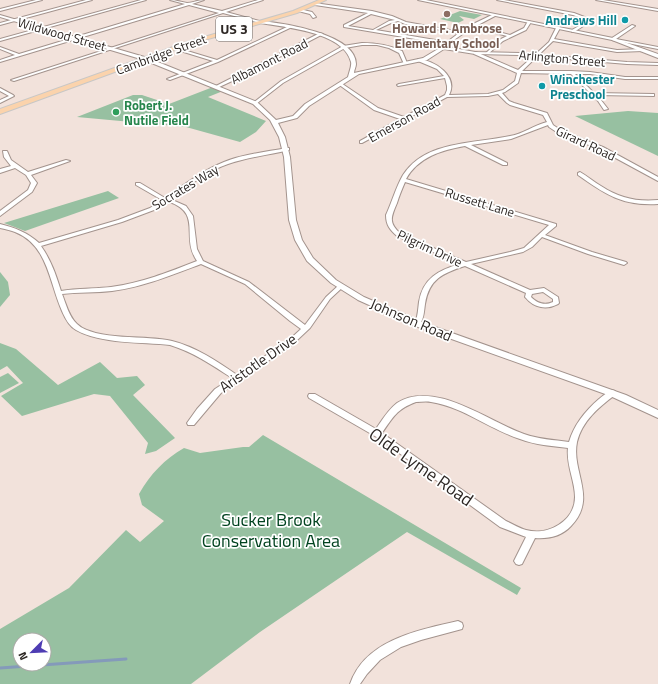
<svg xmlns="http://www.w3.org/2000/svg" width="658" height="684" font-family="'Titillium Web',sans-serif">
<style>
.green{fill:#97c0a1;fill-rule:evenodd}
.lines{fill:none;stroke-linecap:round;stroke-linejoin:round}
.stream{stroke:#849aba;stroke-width:3}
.minor-casing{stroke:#a3938d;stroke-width:2}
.tertiary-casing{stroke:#a3938d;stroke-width:2}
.secondary-casing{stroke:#a3938d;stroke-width:2}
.trunk-casing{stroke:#c8c7c6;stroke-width:2}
.minor{fill:#fff;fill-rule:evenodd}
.tertiary{fill:#fff;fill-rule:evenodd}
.secondary{fill:#fff;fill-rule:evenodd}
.trunk{fill:#fbd3ac;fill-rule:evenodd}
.education-dot{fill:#8d6e63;stroke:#fff;stroke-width:1.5}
.culture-dot{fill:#0f9aa8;stroke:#fff;stroke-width:1.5}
.leisure-dot{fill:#2e9e5b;stroke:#fff;stroke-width:1.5}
.labels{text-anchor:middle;stroke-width:3.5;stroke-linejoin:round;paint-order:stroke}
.far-culture-label{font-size:13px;font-weight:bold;fill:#0d838f;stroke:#fff;text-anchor:end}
.far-education-label{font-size:13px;font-weight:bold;fill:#785e54;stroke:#fff}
.far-street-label{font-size:13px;fill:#2d2724;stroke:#fff}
.far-leisure-label{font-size:13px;font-weight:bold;fill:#27864d;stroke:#fff;text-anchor:start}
.shield{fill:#fff;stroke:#6c6866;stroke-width:1}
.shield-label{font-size:14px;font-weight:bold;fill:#2d2724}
.street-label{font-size:15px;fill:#2d2724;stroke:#fff}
.near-street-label{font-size:18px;fill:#2d2724;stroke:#fff}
.near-park-label{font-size:18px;fill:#00421f;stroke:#fff}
</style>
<rect width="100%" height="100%" fill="#f2e2db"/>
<!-- green -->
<g class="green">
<path d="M460,11l22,4 -8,4 -15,-3 5,4 -6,3 -18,-4z"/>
<path d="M213,87l10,4 -15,6 58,24 -10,11 -16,10 -54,-15 -109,-10 56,-22h9l27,9z"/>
<path d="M628,111l30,2v43l-83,-40z"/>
<path d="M108,191l11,7 -94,33 -21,-8z"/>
<path d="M0,272l8,10 2,13 -10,12z"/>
<path d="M0,343l16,6 42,36 42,-23 17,16 20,-2 8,9 -12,10 42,43 -19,13 -11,3 3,-11 -38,-47 -16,-2 -72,22 -21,-20 22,-13 -16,-17 -7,4z"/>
<path d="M8,373l11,10 -19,10v-16z"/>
<path d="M263,435l258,153 -4,7 -110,-63 -147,100 -69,52h-191v-55l69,-41 57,-58 14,12 24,-21 -22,-16 -3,-11c11,-20 26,-35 45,-46l16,5 43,-6h6zM20,640h24v24h-24z"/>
</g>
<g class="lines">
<!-- stream -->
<path class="stream" d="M0,668l126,-9"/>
<defs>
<g id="minor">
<path d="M36,0h6l-42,11v-2z"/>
<path d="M86,0h6l-92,25v-2z"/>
<path d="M141,0h5l-146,41v-2z"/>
<path d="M170,0c6,0 11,2 17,3 5,0 11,-3 17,-3l-12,4 30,7 36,-11h5l-37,12 37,10 -2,1 -38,-10 -209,68 -3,-1 208,-67 -30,-8 -189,57v-2l15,-5 -15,-6v-2l19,7 166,-50z"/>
<path d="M497,0h7l70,13 13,5 1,5 -14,9h-2v-2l12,-7v-4l-11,-4z"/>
<path d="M596,0h7l55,9v2z"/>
<path d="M314,3l58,8 20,5 14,6 55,10 10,-7 23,-11 1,2 -19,10 34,9 14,-7 4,-7 3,1 -5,8 -23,11 -15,13 -2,-1 1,-1 14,-13 6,-3 -34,-9 -28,19 -2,-1 2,-1 -101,-17v-2l24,-12 -53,-8zM371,14l24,6 -6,1 -16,9 -25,-4zM398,21l7,3 54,9 -12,9 -71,-12 15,-7z"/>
<path d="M299,9l13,3 4,5 -3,1 -3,-4 -12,-3z"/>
<path d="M632,25l3,1 -19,13 42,8v2l-46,-9v-2z"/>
<path d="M289,26l3,1 -74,35 -48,18 -3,-1 46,-18 -39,-12v-2l43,13z"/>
<path d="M558,27l2,1 -6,11 63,11 26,-1 2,1 -2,1 -26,1 -64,-11 -31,30h49l19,1 35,5h33v2h-33l-35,-5h-15l19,19 59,1h1v2l-57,-1 11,14 -4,1 -6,-9 -27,-27 -50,-1 -3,10 -13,9 -3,1 7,8 5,2 33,10 6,12 9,6 41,16 55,30v4l-59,-32 -41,-16 -9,-6 -1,-2 -37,14 -40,6 36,18v2h-4l-38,-19c-23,4 -47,11 -59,33l150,45v2l-11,9 47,17 34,10 1,1 -3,2 -36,-11 -46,-17 -10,10 -9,5 -52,12 59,26 14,-2 14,9 1,6 -1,1c-11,6 -24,4 -32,-6l-1,-1 1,-4 -61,-27c-22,7 -36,13 -40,38 -1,7 -1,14 -5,20h-4l-1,-1c3,-7 3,-14 4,-21 4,-24 20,-32 41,-38l-63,-28c-7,-6 -11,-11 -11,-21 6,-13 10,-28 17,-40 23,-35 71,-31 107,-39 13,-2 24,-11 37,-14l-4,-7 -33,-10 -3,-2 -9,-9 -10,2 -41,1 -85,46h-2v-2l40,-22 -26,-9 -36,-26 3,-1 37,25 26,9 41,-22 2,-5v-4l-2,-8 -47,8 -1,-1 2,-1 45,-8 -7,-7 -19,-8v-2c16,1 41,17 31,36l39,-1 15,-4 12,-9 2,-8 -43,-19v-2h2l42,18 31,-28 7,-14zM405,182l144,43 -25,23 -14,4 -44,10 -65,-28c-13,-11 -10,-17 -4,-31 2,-7 5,-14 8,-21zM543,292l10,7v3c-9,4 -16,1 -22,-5l1,-3z"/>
<path d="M320,33l3,1 -80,42 -26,12 -3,-1z"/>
<path d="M362,43c15,0 27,2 40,8l5,12 -3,1 -5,-11 -10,-5 -12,-3h-15l-17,3 -62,35 -27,21 -3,-1 28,-22 62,-35z"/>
<path d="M0,88l13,7 1,1 -14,7v-3l9,-4 -9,-5z"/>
<path d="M287,148h2v2c-20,5 -41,7 -61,14 -21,7 -39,22 -58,35l16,7 7,10 4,33 6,12 46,21 56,43 21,-28 13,-12 2,-1 3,2 -14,13 -20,29 -17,16 -72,49 -27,32h-6l-1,-2 10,-14 18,-20 17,-11c-20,-13 -39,-26 -62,-33 -28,-3 -70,-1 -94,-15 -7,-4 -11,-12 -14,-19 -13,-29 -14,-66 -47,-79 -5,-2 -10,-3 -15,-4v-4c15,4 27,8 39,19l79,-23 32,-12 12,-8 -26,-15v-2h4l25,15c19,-13 37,-27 59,-36 19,-8 42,-10 63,-14zM167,201c37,12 13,35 30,60 -28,11 -56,22 -86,26 -17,2 -33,1 -50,4 -5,-16 -10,-31 -20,-45l81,-24 32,-12zM201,264l44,20 45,37 11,8 -12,11 -52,35c-20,-14 -41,-28 -65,-34 -23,-6 -78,0 -95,-17 -8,-7 -11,-20 -15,-30 17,-2 33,-1 50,-3 31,-4 60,-16 89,-27z"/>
<path d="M3,151h4l4,9 17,12 38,-12 4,1 -39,14 6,8 -5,9 -32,24v-5l28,-21 3,-7 -5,-8 -11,-7 -15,5v-4l11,-3 -7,-9z"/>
<path d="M580,172c7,4 14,10 21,14 18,12 36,16 57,14v4c-35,2 -52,-9 -80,-29v-2z"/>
<path d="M612,390l3,1 1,2 -1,2c-16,12 -33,26 -38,47 -6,30 21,56 -6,84 -9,10 -23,13 -36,12l-13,26 -3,1 -3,-1 -2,-3 12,-24 -26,-10 -120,-88 -71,-41 -1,-2 1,-2h6l61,35c6,-9 12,-19 21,-26 37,-24 92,19 127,31 14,5 30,6 45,8 5,-17 16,-31 30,-43 4,-3 8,-7 13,-9zM416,402c5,0 10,-1 15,0 32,5 58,27 89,37 15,6 32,7 48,9 -2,17 7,33 7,49 0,24 -27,39 -49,33 -7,-2 -13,-6 -20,-9l-124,-88c11,-16 15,-24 34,-31z"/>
<path d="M458,621l4,2 1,3 -1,3 -41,11 -20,7 -21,13 -13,14 -7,10h-10c15,-44 68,-54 108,-63z"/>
</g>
<path id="tertiary" d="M0,15l148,43 109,44 19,18 17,-4 12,-12 43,-27c1,-5 4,-11 3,-15 -7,-30 -67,-35 -91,-39l1,-2c22,2 95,13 95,43 0,3 -2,6 -2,9l69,-15 20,-12 32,6 45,1 107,9 31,1v2l-31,-1 -107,-9 -45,-1 -31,-5 -17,11 -68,14 -50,32 -12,12 -19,5 7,14 5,20 6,63 6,20 11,18 23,22 28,17 60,26 202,72 32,15v8l-50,-23 -190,-68 -60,-27 -27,-17 -24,-22 -12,-21 -6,-20 -5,-63 -5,-20 -9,-17 -17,-16 -109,-44 -144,-43z"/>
<path id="secondary" d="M418,0h8l187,38 45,16v4l-46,-18z"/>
<path id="trunk" d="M319,0h7l-29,13 -106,31 -191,70v-5l187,-67 106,-31z"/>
</defs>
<!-- minor casing -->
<use href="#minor" class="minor-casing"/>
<!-- tertiary casing -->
<use href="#tertiary" class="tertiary-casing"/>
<!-- secondary casing -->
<use href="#secondary" class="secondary-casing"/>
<!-- trunk casing -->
<use href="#trunk" class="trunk-casing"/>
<!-- minor -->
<use href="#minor" class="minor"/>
<!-- tertiary -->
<use href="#tertiary" class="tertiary"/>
<!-- secondary -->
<use href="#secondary" class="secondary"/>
<!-- trunk -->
<use href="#trunk" class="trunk"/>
</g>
<!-- markers -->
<circle class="education-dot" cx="447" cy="14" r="4"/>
<g class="culture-dot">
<circle cx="625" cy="20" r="4"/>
<circle cx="542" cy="86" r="4"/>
</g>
<circle class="leisure-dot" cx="116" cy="112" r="4"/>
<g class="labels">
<!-- far-culture labels -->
<g class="far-culture-label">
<text x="617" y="25">Andrews Hill</text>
<text x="550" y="84" text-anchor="start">Winchester<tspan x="550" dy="15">Preschool</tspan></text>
</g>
<!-- far-education labels -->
<g class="far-education-label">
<text x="447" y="33">Howard F. Ambrose<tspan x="447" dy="15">Elementary School</tspan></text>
</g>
<!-- far-street labels -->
<g class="far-street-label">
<text transform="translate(62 34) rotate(16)" y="5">Wildwood Street</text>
<text transform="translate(161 54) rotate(-20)" y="5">Cambridge Street</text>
<text transform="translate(562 58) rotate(5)" y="5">Arlington Street</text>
<text transform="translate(269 61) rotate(-27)" y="5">Albamont Road</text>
<text transform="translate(404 119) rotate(-29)" y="5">Emerson Road</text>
<text transform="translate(586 143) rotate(25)" y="5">Girard Road</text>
<text transform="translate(185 187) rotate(-31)" y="5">Socrates Way</text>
<text transform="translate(480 202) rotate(17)" y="5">Russett Lane</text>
<text transform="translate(430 248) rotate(25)" y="5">Pilgrim Drive</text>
</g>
<!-- far-leisure labels -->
<g class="far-leisure-label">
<text x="124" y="110">Robert J.<tspan x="124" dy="15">Nutile Field</tspan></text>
</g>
<!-- shield labels -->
<rect class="shield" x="216" y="17" width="36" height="24" rx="3"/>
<g class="shield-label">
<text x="234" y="34">US 3</text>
</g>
<!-- street labels -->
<g class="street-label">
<text transform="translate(411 320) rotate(23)" y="5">Johnson Road</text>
<text transform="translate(258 363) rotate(-35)" y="5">Aristotle Drive</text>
</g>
<!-- near-street labels -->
<g class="near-street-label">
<text transform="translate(421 467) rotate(35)" y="6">Olde Lyme Road</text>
</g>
<!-- near-park labels -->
<g class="near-park-label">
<text x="271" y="526">Sucker Brook<tspan x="271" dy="21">Conservation Area</tspan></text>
</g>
</g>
<!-- north arrow -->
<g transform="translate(32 652) rotate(246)"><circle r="19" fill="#ffffff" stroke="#aba9a7"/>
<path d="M0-3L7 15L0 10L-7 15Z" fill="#4e3cb3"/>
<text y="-6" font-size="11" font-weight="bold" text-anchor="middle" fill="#2d2724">N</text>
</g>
</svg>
